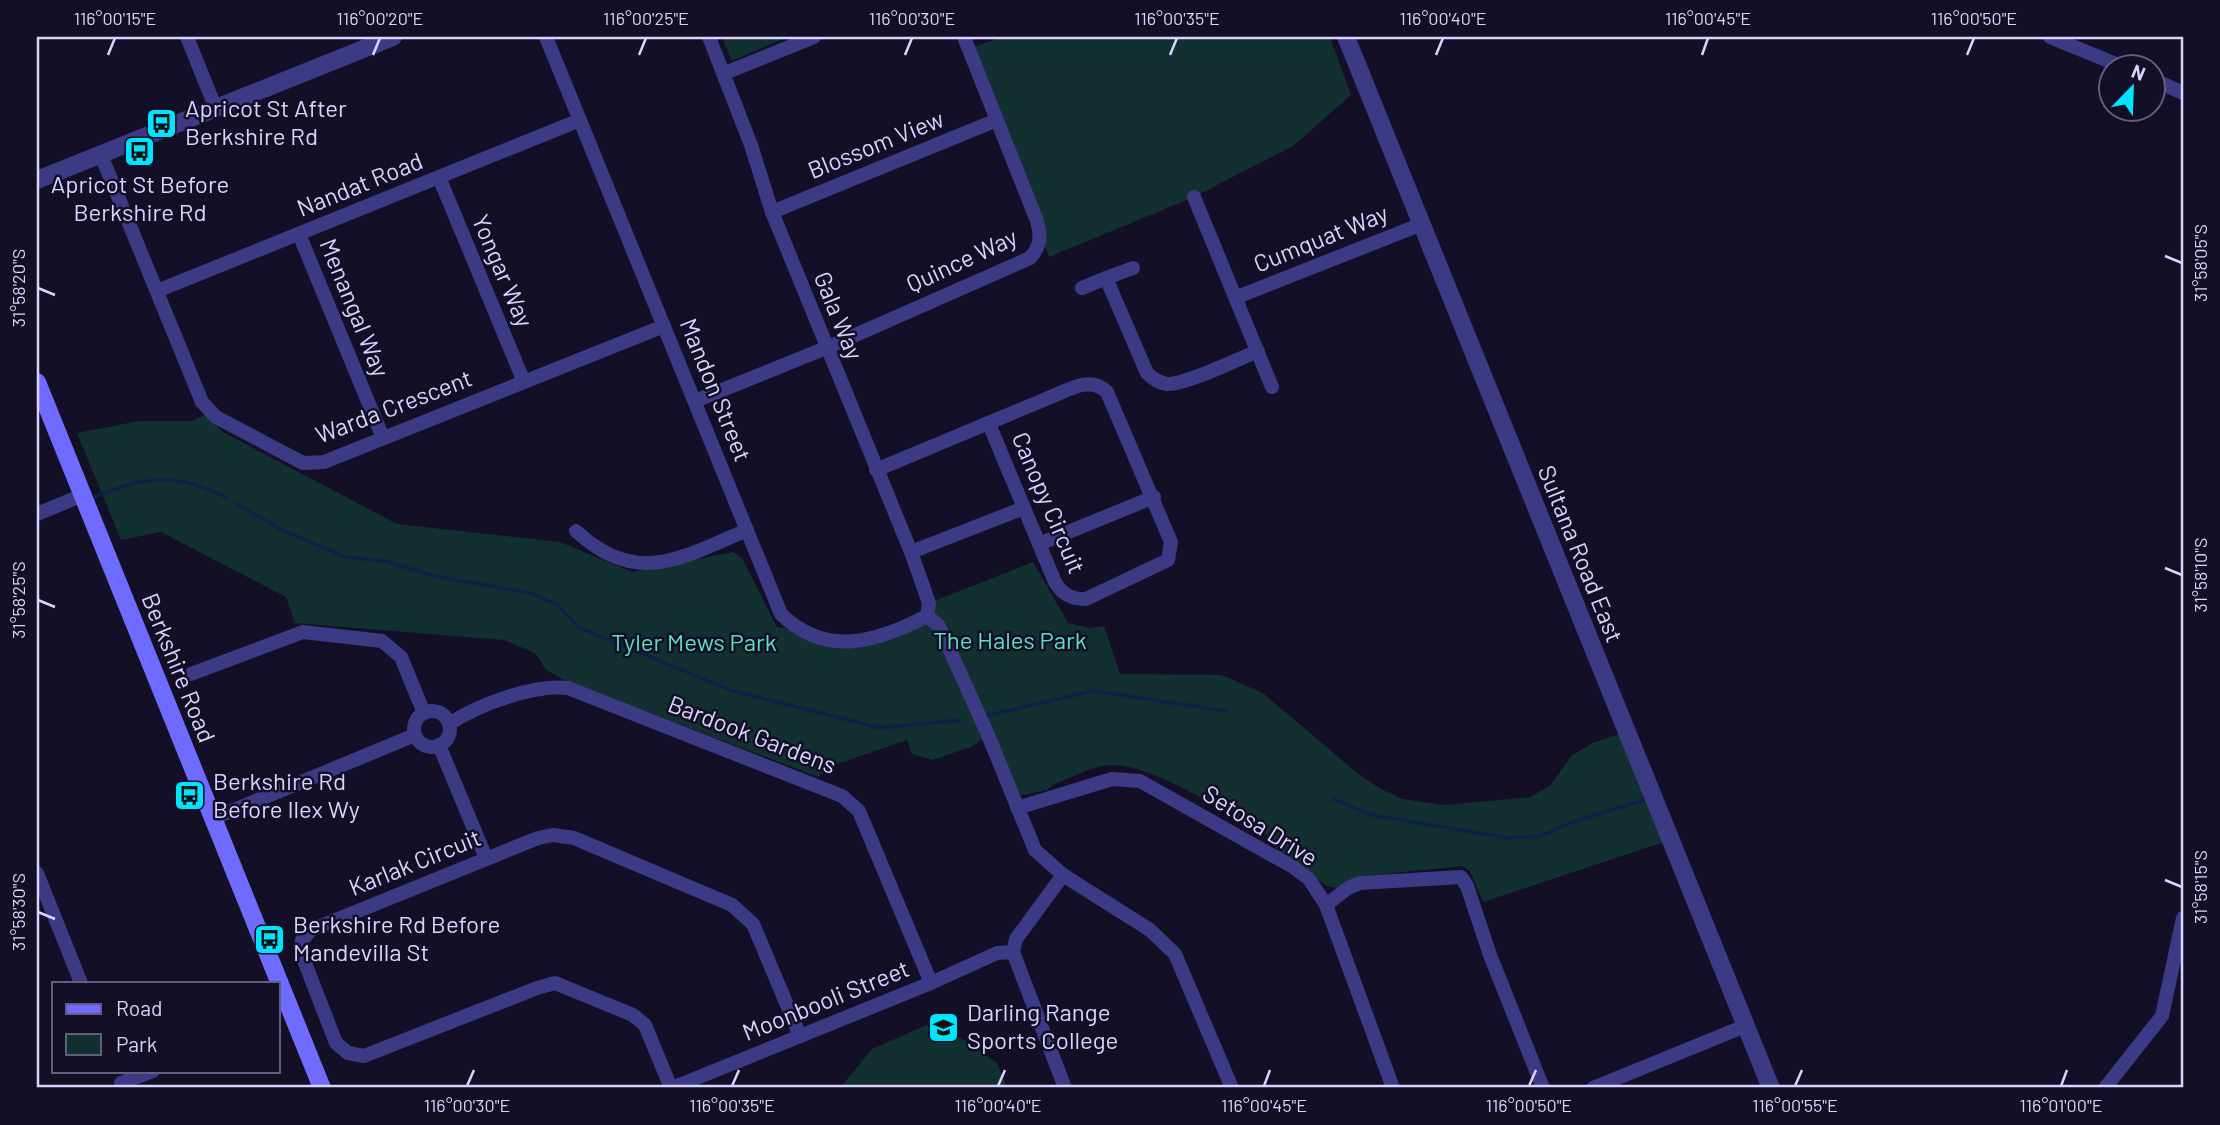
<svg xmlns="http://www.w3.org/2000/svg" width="2220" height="1125" font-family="Barlow,sans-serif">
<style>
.green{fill:#12302f}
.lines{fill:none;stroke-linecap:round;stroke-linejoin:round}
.stream{stroke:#0c2248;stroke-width:3.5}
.minor{stroke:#3d3a85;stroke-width:14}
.tertiary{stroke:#3d3a85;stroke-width:18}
.secondary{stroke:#6f6bff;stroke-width:18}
.ticks{fill:none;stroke:#d9d4ff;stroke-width:2.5}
.labels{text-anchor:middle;stroke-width:5;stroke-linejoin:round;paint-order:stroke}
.poi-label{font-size:24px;fill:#d9d4ff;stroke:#130f26;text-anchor:start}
.street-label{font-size:24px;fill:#d9d4ff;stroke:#130f26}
.park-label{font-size:24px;fill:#5fe0c0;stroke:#130f26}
.neatline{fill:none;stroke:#d9d4ff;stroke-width:2.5}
.ticks-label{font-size:18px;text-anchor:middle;fill:#d9d4ff}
</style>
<rect width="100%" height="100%" fill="#130f26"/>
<!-- green -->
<g class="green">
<path d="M722,37h65l-55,24z"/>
<path d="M1001,37h329l21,58 -58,51 -99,51 -145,60 -80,-208z"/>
<path d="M206,414l17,18 174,92 163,18 72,30 101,-20 9,6 35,69 19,2 38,12 82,-19 13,-19 104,-41 35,61 21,5 15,-2 16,48 101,1 42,18 94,80 22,15 23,11 43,6 85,-8 20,-11 22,-31 21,-12 32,-11 45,108 -187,62 -13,-31 -8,-5 -99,10 -28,12 -8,-2 -50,-35 -4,-12c-36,-21 -121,-75 -160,-74 -20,0 -42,13 -61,20l-4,5 -36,7 -24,-62 -15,11 -40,14 -21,-6 -5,-14 -78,27 -11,10 -254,-97 -18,-10 -11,-17 -31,-13 -209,-17 -9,-26 -125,-65 -40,8 -44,-107 62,-12h54z"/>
<path d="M936,1021l61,42 10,25h-167l32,-39z"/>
</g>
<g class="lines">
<!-- stream -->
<g class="stream">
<path d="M95,497c48,-22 84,-24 132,1"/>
<path d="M238,504l42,25 66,28 38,4 55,16 91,16 26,11 24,24 150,62 150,38 80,-8"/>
<path d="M985,716l108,-25 134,20"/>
<path d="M1333,799l39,16 136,23 32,-2 33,-14 74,-23"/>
</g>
<!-- minor -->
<g class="minor">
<path d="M187,37l29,72"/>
<path d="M546,37l235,577c45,44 96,28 146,2"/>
<path d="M709,37l42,108 21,67 139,340 18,51 -2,13 12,10 49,109 47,115 28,25 87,55 25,24 57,134"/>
<path d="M2050,37l71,29"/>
<path d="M725,73l89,-36"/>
<path d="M2154,80l29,13"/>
<path d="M101,155l101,247 14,15 87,46 21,-1 340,-136"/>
<path d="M439,177l85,205"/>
<path d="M1194,197l78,190"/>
<path d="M772,212l225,-92"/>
<path d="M299,234l84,204"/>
<path d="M1133,268l-27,10 41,95c6,6 12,10 20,11 19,1 71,-25 91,-33"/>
<path d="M1082,288l24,-10"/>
<path d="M157,291l423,-171"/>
<path d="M1237,297l185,-73"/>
<path d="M695,401l131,-53 204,-90c11,-12 11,-22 7,-37l-73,-184"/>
<path d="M876,470l177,-74c17,-7 38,-20 54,-4l64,150 -3,18 -82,39c-14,0 -24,-4 -31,-17l-66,-158"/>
<path d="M37,514l46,-19"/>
<path d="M576,531c61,57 107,26 171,-1"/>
<path d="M1039,544l115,-47"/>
<path d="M911,552l113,-44"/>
<path d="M191,674l112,-42 79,9 19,16 23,56"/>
<circle cx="432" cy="729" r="18"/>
<path d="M449,724c29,-19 84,-40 119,-36l274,108 17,15 72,172"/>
<path d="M439,745l47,113"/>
<path d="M1017,808l95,-29 28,2 153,86 16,12 17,26 67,183"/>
<path d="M212,819l203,-84"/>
<path d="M37,873l44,110"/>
<path d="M1326,905l22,-17 12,-5 101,-6 6,9 23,69 53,133"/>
<path d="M1013,952l3,-13 47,-64"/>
<path d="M121,1083l32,-12"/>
<path d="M671,1088l-26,-63 -12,-10 -78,-32 -18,5 -173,68 -16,-3 -12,-10 -36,-93 2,-10 9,-10 227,-92 15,-3 21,3 158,67 21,19 47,112"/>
<path d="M672,1088l259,-105 66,-30 16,-1 52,136"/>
<path d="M1593,1088l152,-62"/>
<path d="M2105,1088l57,-72 21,-98"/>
</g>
<!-- tertiary -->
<g class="tertiary">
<path d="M1346,37l425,1051"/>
<path d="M37,180l356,-143"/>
</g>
<!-- secondary -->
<path class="secondary" d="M37,382l285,706"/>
</g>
<!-- ticks -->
<path class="ticks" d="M108,55l7,-17M373,55l7,-17M639,55l7,-17M905,55l7,-17M1170,55l7,-17M1436,55l7,-17M1702,55l6,-17M1967,55l7,-17M2165,256l17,7M38,288l17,7M2165,568l17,7M38,600l17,7M2165,880l17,7M38,912l17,7M467,1086l7,-16M732,1086l7,-16M998,1086l7,-16M1264,1086l6,-16M1529,1086l7,-16M1795,1086l7,-16M2061,1086l6,-16"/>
<!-- icons -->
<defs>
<symbol id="bus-square" viewBox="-11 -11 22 22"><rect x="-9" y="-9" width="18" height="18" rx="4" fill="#00e5ff" stroke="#130f26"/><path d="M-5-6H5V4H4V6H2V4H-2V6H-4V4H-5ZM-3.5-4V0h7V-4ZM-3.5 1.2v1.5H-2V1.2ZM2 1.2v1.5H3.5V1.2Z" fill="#111"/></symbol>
<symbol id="school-square" viewBox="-11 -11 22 22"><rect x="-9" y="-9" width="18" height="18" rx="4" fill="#00e5ff" stroke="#130f26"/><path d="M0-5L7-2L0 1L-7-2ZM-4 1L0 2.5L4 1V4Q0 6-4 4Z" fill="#111"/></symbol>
</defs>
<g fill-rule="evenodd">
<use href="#bus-square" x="144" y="106" width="35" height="35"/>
<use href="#bus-square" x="122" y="134" width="35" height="35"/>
<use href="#bus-square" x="172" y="778" width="35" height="35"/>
<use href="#bus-square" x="252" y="922" width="35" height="35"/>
<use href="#school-square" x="926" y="1010" width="35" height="35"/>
</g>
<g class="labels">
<!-- poi labels -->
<g class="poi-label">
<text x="185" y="117">Apricot St After<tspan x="185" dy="28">Berkshire Rd</tspan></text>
<text x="140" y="193" text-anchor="middle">Apricot St Before<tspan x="140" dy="28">Berkshire Rd</tspan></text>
<text x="213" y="790">Berkshire Rd<tspan x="213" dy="28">Before Ilex Wy</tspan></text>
<text x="293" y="933">Berkshire Rd Before<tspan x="293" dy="28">Mandevilla St</tspan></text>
<text x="967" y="1021">Darling Range<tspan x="967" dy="28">Sports College</tspan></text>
</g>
<!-- street labels -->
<g class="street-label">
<text transform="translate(876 145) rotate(-22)" y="8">Blossom View</text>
<text transform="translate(360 185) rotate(-22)" y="8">Nandat Road</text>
<text transform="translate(1321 239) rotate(-22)" y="8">Cumquat Way</text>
<text transform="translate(962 261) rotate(-25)" y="8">Quince Way</text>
<text transform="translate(502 271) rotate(67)" y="8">Yongar Way</text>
<text transform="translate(354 308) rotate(68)" y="8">Menangal Way</text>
<text transform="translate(838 316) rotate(68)" y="8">Gala Way</text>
<text transform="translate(715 390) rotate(68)" y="8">Mandon Street</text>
<text transform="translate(394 407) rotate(-21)" y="8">Warda Crescent</text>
<text transform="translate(1048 503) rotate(67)" y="8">Canopy Circuit</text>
<text transform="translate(1580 554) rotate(68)" y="8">Sultana Road East</text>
<text transform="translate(178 668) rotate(68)" y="8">Berkshire Road</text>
<text transform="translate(752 735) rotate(21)" y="8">Bardook Gardens</text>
<text transform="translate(1260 826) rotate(32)" y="8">Setosa Drive</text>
<text transform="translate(415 863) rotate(-22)" y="8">Karlak Circuit</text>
<text transform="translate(826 1001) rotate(-22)" y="8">Moonbooli Street</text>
</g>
<!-- park labels -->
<g class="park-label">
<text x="1010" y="649">The Hales Park</text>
<text x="694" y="651">Tyler Mews Park</text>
</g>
</g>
<!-- border -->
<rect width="2220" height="1125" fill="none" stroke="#130f26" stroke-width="77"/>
<!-- legend -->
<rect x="52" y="982" width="228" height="91" fill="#130f26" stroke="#625e7d" stroke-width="2"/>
<rect x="66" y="1004" width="35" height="10" fill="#6f6bff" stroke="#625e7d" stroke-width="2"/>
<text x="116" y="1016" font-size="21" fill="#d9d4ff">Road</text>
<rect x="66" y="1034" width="35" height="21" fill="#12302f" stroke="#625e7d" stroke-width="2"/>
<text x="116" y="1052" font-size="21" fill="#d9d4ff">Park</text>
<!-- north arrow -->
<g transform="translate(2132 88) rotate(23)"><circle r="33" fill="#130f26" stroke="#625e7d" stroke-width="2"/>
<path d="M0-5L12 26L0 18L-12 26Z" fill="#00e5ff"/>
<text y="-10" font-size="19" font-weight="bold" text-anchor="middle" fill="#d9d4ff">N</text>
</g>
<rect x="38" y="38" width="2144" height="1048" class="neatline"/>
<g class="ticks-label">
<text x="115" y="25">116°00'15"E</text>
<text x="380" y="25">116°00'20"E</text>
<text x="646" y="25">116°00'25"E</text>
<text x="912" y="25">116°00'30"E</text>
<text x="1177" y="25">116°00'35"E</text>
<text x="1443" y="25">116°00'40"E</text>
<text x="1708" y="25">116°00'45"E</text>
<text x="1974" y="25">116°00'50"E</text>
<text transform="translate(2201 263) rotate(-90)" y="6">31°58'05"S</text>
<text transform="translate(19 288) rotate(-90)" y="6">31°58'20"S</text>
<text transform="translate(2201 575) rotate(-90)" y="6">31°58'10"S</text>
<text transform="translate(19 600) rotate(-90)" y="6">31°58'25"S</text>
<text transform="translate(2201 887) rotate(-90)" y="6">31°58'15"S</text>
<text transform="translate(19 912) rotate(-90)" y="6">31°58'30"S</text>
<text x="467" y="1112">116°00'30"E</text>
<text x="732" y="1112">116°00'35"E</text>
<text x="998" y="1112">116°00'40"E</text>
<text x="1264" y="1112">116°00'45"E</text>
<text x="1529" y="1112">116°00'50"E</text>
<text x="1795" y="1112">116°00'55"E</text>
<text x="2061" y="1112">116°01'00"E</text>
</g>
</svg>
